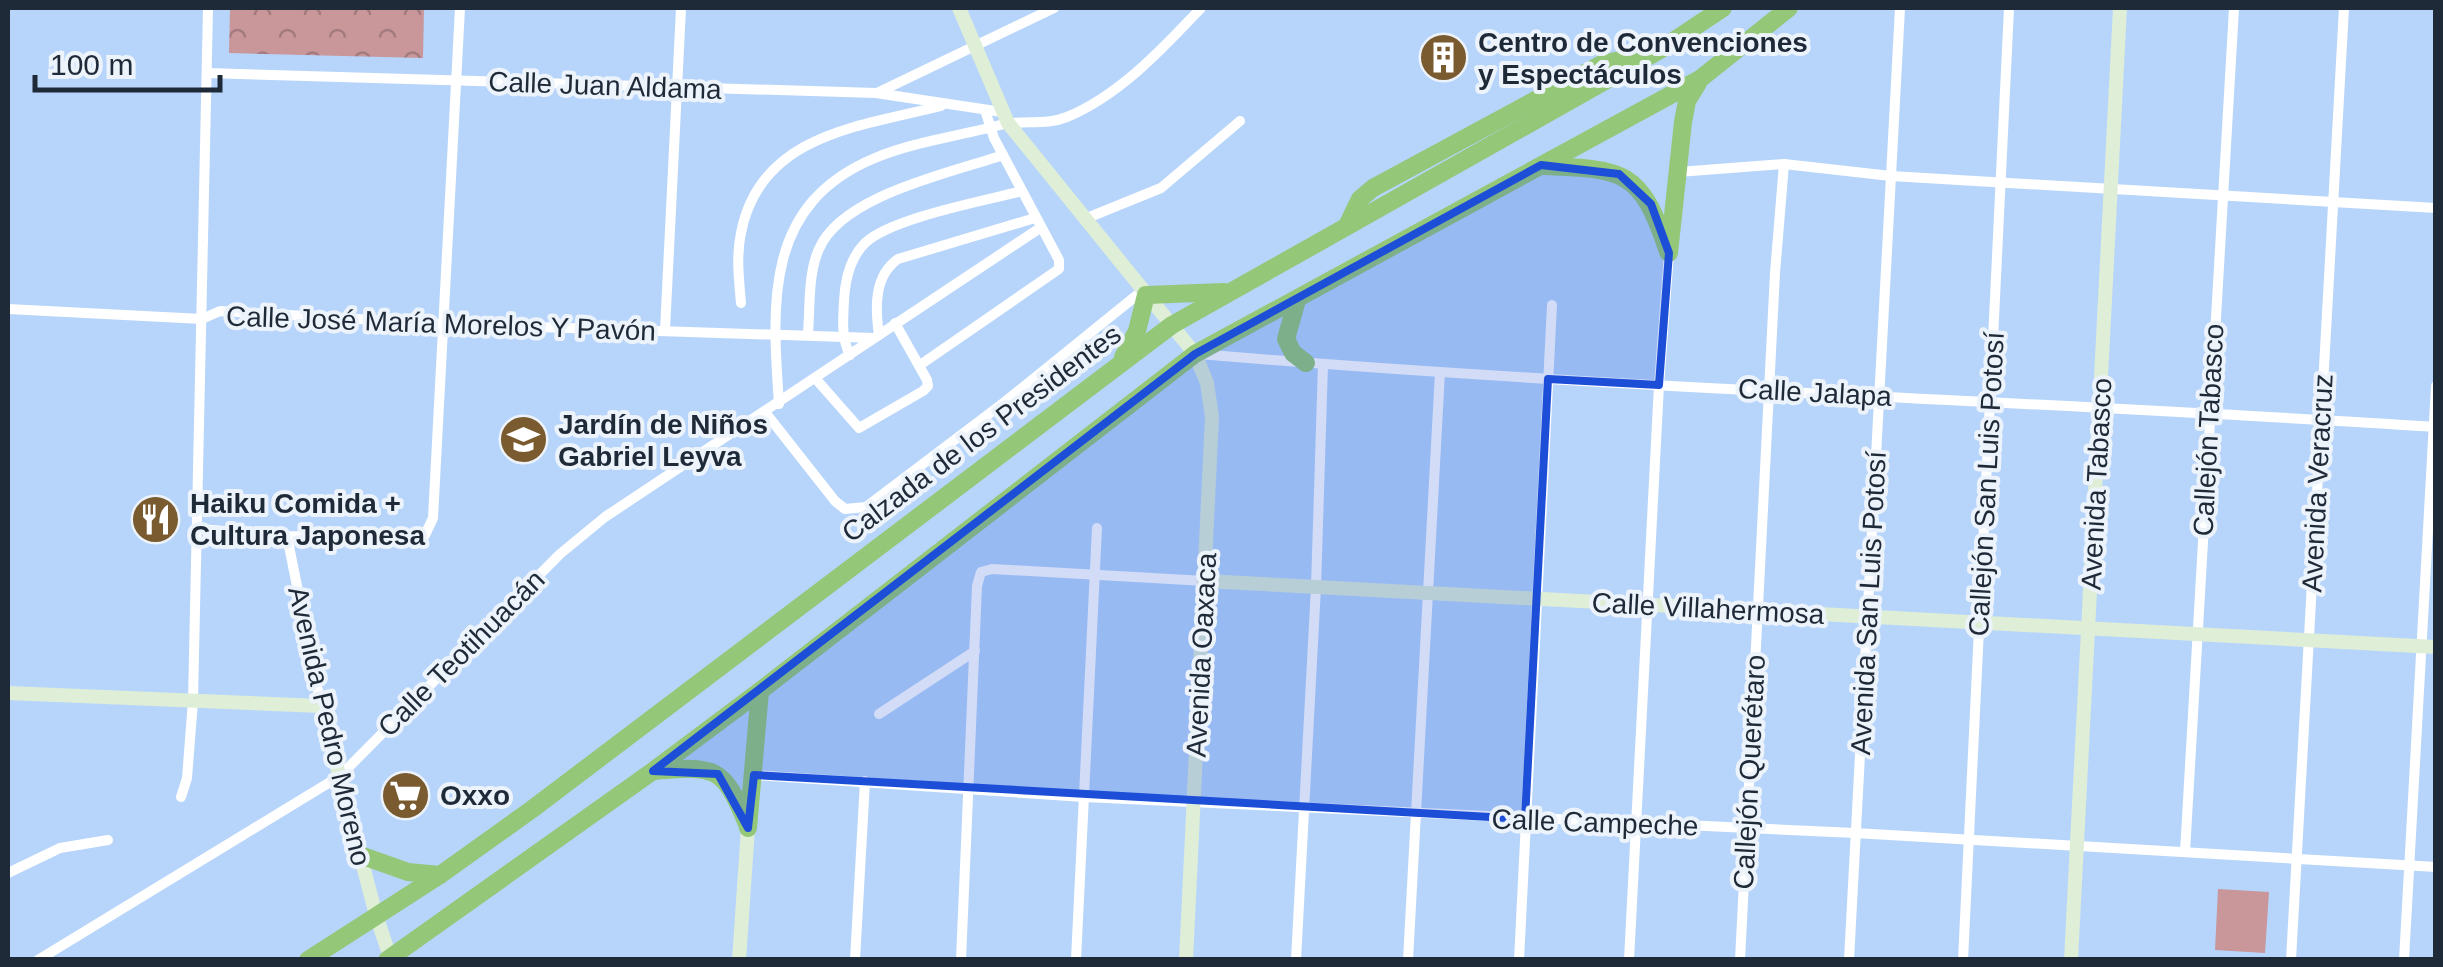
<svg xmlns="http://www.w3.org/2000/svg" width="2443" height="967" font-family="Helvetica,sans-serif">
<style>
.park{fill:url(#park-crowns)}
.pitch{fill:#c99699}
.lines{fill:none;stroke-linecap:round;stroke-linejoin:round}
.street{stroke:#fff;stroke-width:10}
.secondary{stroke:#dfeed6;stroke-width:14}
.highway{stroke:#94c777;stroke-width:18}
.marked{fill:#1d4ed8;fill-opacity:0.2;stroke:#1d4ed8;stroke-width:8;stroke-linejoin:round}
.labels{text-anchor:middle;stroke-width:8;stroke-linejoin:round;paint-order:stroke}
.poi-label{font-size:28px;font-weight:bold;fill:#1f2a38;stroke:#edf3fb;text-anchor:start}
.street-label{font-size:28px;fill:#1f2a38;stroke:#edf3fb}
</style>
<defs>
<pattern id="park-crowns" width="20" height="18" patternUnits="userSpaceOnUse" patternTransform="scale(2.5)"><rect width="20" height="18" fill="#c99699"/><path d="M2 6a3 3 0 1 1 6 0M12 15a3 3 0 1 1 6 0" fill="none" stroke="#a37b7e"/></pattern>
</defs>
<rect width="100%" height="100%" fill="#b7d5fb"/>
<!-- park -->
<path class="park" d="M230,8h194l-1,50 -194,-5z"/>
<!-- pitch -->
<path class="pitch" d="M2218,889l51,3 -4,61 -50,-3z"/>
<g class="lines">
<!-- street -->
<g class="street">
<path d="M207,73l669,20 126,19"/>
<path d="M877,93l177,-85"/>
<path d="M1678,172l106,-8 107,12 545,32"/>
<path d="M1087,218l74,-30 79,-67"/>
<path d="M741,303c-2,-23 -5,-47 0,-70 19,-99 120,-107 200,-127"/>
<path d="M8,309l194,10 18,-8 223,13 431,14"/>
<path d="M665,330l16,-322"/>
<path d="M808,334c2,-27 0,-61 11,-85 23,-54 132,-76 184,-94"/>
<path d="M879,335c-4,-28 -5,-59 19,-76l137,-41"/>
<path d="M1199,354c411,35 824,46 1237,73"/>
<path d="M850,355c-9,-18 -7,-35 -6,-54 1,-21 6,-43 21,-58 26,-25 119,-42 157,-52"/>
<path d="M920,365l139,-96v-9l-65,-122 -9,-28"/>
<path d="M815,378l44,50 64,-37 5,-5 -1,-6 -32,-57"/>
<path d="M779,404c-7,-101 -15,-200 96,-246 38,-16 84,-22 125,-33 22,-6 45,1 67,-8 53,-22 96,-69 134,-109"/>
<path d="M765,412l70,89 10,8 21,-2 140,-106 136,-110"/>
<path d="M198,529l89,7 122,3 16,-4 8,-17 27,-510"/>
<path d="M287,536l34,170"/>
<path d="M879,714l96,-63"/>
<path d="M754,775l330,22 771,36 581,34"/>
<path d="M181,797l6,-19 6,-77 15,-693"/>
<path d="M2185,852l49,-844"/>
<path d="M8,873l52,-25 48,-8"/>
<path d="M38,960l302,-184 220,-222 45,-37 435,-289"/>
<path d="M855,960l10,-179"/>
<path d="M961,960l16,-374 4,-14 11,-3 213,12"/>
<path d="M1076,960l21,-432"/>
<path d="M1296,960l20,-373 7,-223"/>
<path d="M1408,960l32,-588"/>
<path d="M1519,960l33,-655"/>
<path d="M1629,960l30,-575 10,-132"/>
<path d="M1740,960l35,-687 9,-109"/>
<path d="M1849,960l51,-952"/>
<path d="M1963,960l46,-952"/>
<path d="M2291,960l53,-952"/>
<path d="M2404,960l32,-574"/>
</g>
<!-- secondary -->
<g class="secondary">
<path d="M959,8l49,115 187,231 12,29 5,34 -26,543"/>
<path d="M1205,581l1231,66"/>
<path d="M8,693l313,13 55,209 15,45"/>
<path d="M739,960l9,-132"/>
<path d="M2071,960l49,-952"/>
</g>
<!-- highway -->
<g class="highway">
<path d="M1541,166c83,3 100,3 127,86"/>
<path d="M1347,226l13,-27 13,-11 229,-124 36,-8"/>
<path d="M1669,253l14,-131 4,-21 11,-18"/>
<path d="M1297,300l-11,39 7,14 13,10"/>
<path d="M1123,357l14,-26 9,-36 78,-3"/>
<path d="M654,771c61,-5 69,-6 93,53"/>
<path d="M748,828l12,-137"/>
<path d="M360,855l48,17 32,3"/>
<path d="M308,960l132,-85 91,-65 641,-485 488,-275 63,-42"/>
<path d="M387,960l266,-189 107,-80 435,-337 505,-275 89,-71"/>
</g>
</g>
<!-- marked area -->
<path class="marked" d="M1541,165l78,9 32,30 18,49 -10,132 -111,-6 -23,440 -771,-44 -6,53 -30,-54 -65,-3 542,-417z"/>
<!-- icons -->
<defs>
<symbol id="building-disc" viewBox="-11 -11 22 22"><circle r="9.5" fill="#795b2f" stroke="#edf3fb"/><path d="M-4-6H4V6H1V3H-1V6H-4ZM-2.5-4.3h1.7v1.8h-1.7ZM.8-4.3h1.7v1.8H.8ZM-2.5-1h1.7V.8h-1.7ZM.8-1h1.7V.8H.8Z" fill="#fff"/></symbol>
<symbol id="school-disc" viewBox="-11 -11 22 22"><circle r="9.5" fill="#795b2f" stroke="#edf3fb"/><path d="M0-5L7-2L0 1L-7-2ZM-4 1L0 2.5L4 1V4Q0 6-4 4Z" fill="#fff"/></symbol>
<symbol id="restaurant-disc" viewBox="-11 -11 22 22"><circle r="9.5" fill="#795b2f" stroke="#edf3fb"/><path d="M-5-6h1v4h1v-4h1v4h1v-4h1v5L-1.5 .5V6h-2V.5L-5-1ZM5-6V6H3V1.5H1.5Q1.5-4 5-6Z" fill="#fff"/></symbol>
<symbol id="supermarket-disc" viewBox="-11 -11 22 22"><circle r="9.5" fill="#795b2f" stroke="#edf3fb"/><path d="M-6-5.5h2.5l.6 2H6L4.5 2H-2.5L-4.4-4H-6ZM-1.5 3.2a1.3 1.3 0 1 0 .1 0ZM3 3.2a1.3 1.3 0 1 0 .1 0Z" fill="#fff"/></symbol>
</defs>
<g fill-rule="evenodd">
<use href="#building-disc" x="1416" y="30" width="55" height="55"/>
<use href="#school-disc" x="496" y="412" width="55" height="55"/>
<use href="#restaurant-disc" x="128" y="492" width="55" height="55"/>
<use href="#supermarket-disc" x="378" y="768" width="55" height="55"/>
</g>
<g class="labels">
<!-- poi labels -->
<g class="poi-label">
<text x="1478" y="52">Centro de Convenciones<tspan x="1478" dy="32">y Espectáculos</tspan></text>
<text x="558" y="434">Jardín de Niños<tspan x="558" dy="32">Gabriel Leyva</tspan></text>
<text x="190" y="513">Haiku Comida +<tspan x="190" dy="32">Cultura Japonesa</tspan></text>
<text x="440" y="805">Oxxo</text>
</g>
<!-- street labels -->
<g class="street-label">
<text transform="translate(605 85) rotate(2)" y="10">Calle Juan Aldama</text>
<text transform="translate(441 323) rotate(2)" y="10">Calle José María Morelos Y Pavón</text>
<text transform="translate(1815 392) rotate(3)" y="10">Calle Jalapa</text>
<text transform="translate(2208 430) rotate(-87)" y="10">Callejón Tabasco</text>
<text transform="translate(981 433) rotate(-37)" y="10">Calzada de los Presidentes</text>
<text transform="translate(2317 483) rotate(-87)" y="10">Avenida Veracruz</text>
<text transform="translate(1986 484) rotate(-87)" y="10">Callejón San Luis Potosí</text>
<text transform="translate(2096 484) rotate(-87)" y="10">Avenida Tabasco</text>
<text transform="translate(1868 603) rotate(-87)" y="10">Avenida San Luis Potosí</text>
<text transform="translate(1708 608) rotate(3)" y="10">Calle Villahermosa</text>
<text transform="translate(461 653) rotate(-45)" y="10">Calle Teotihuacán</text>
<text transform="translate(1201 655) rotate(-87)" y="10">Avenida Oaxaca</text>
<text transform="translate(330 726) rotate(77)" y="10">Avenida Pedro Moreno</text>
<text transform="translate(1749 772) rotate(-87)" y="10">Callejón Querétaro</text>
<text transform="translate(1595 822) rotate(2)" y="10">Calle Campeche</text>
</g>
</g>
<!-- border -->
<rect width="2443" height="967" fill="none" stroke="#1f2a38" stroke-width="20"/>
<!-- scale -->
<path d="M35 75v15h185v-15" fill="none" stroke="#1f2a38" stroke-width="5"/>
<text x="50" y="75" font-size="30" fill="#1f2a38" stroke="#edf3fb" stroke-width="8" paint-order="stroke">100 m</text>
</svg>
